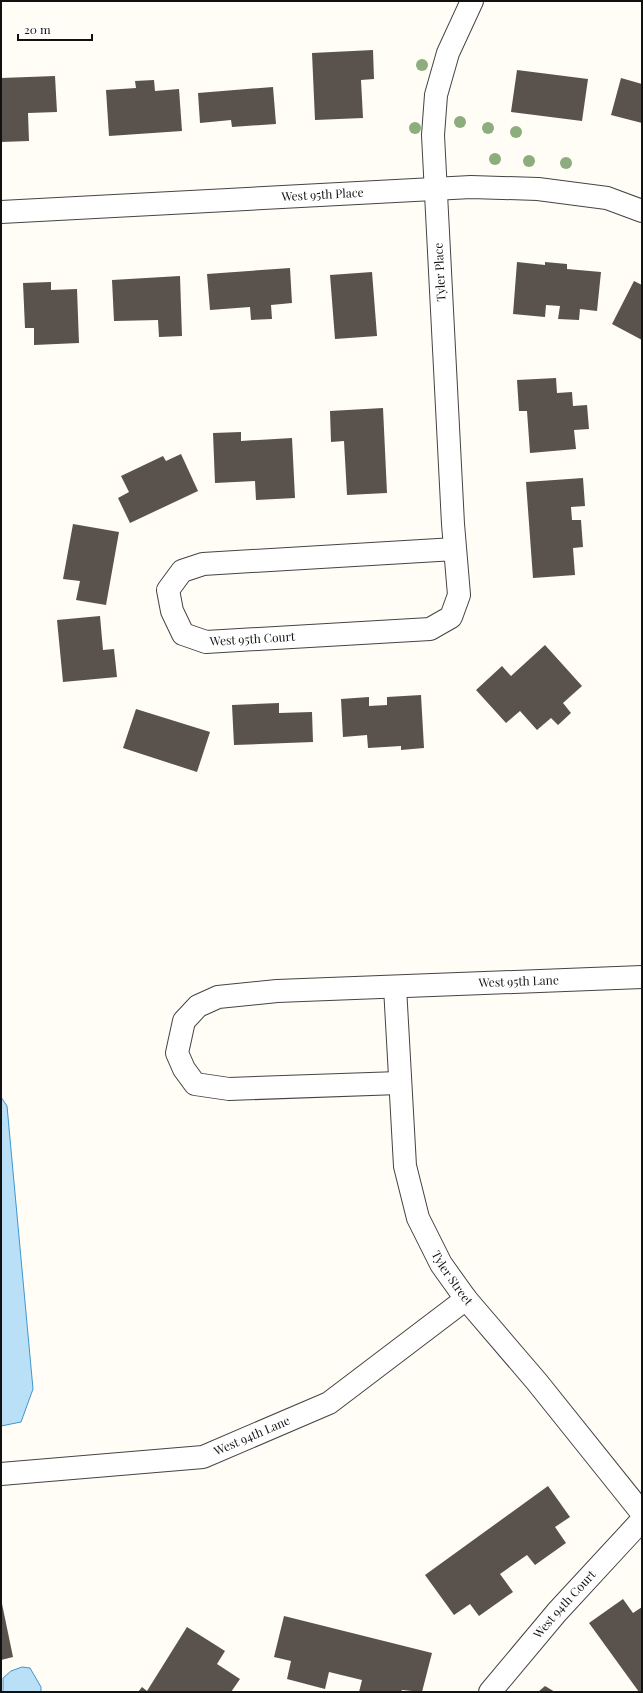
<svg xmlns="http://www.w3.org/2000/svg" width="643" height="1693" font-family="'Playfair Display',serif">
<style>
.water{fill:#b9e0f7;stroke:#3f96cf}
.building{fill:#5a524d}
.lines{fill:none;stroke-linecap:round;stroke-linejoin:round}
.minor-casing{stroke:#444;stroke-width:24}
.minor{stroke:#fff;stroke-width:22}
.tree{fill:#8dad7f}
.labels{text-anchor:middle;stroke-width:4;stroke-linejoin:round;paint-order:stroke}
.street-label{font-size:12px;fill:#111;stroke:#fff}
</style>
<rect width="100%" height="100%" fill="#fffdf5"/>
<!-- water -->
<g class="water">
<path d="M1,1097l6,9 26,283 -12,33 -20,4z"/>
<path d="M22,1667l8,1 11,19v5h-38v-14l8,-7z"/>
</g>
<!-- building -->
<g class="building">
<path d="M373,50l1,29 -13,1 2,38 -48,2 -3,-67z"/>
<path d="M517,70l71,9 -6,42 -71,-9z"/>
<path d="M55,76l2,36 -29,1 1,28 -28,1v-64z"/>
<path d="M621,78l21,6v39l-31,-8z"/>
<path d="M154,80l1,11 24,-2 3,42 -73,5 -3,-46 30,-2 -1,-7z"/>
<path d="M273,87l3,37 -44,3 -1,-7 -31,3 -2,-30z"/>
<path d="M517,262l28,3v-3l22,2v5l34,3 -4,39 -17,-2 -1,11 -21,-1 2,-13 -14,-1 -1,12 -32,-3z"/>
<path d="M290,268l2,35 -21,2 1,14 -21,1 -1,-13 -40,3 -3,-36z"/>
<path d="M372,272l5,64 -42,3 -5,-64z"/>
<path d="M180,276l2,60 -23,1 -1,-17 -44,1 -2,-41z"/>
<path d="M634,281l8,4v55l-30,-16z"/>
<path d="M51,282v8l26,-1 2,54 -45,2v-17h-9l-2,-45z"/>
<path d="M556,378l1,15 15,-1 1,14 14,-1 2,24 -15,1 2,19 -46,4 -3,-42h-8l-2,-31z"/>
<path d="M383,408l4,85 -40,2 -3,-54 -13,1 -1,-31z"/>
<path d="M241,432v9l51,-3 3,60 -39,2 -1,-19 -40,2 -2,-50z"/>
<path d="M181,454l17,37 -68,32 -12,-25 11,-6 -8,-16 42,-20 3,5z"/>
<path d="M583,478l2,28 -14,1 1,13h9l2,27 -10,1 2,27 -42,3 -7,-96z"/>
<path d="M73,524l46,8 -13,73 -30,-5 4,-19 -17,-2z"/>
<path d="M100,616l3,34 11,-1 3,28 -54,5 -6,-62z"/>
<path d="M545,645l37,41 -19,17 8,10 -13,12 -7,-7 -14,12 -17,-19 -14,12 -30,-33 26,-24 9,10z"/>
<path d="M421,695l3,53 -23,2v-4l-33,2 -1,-13 -24,2 -2,-38 28,-2v9l18,-1v-8z"/>
<path d="M279,703v10l33,-1 1,30 -79,3 -2,-40z"/>
<path d="M136,709l74,23 -13,40 -74,-24z"/>
<path d="M548,1486l22,31 -15,10 11,16 -31,22 -8,-10 -27,19 13,18 -34,24 -9,-12 -16,11 -29,-40z"/>
<path d="M1,1599l12,58 -12,3z"/>
<path d="M623,1599l10,14 9,-6v85h-3l-50,-69z"/>
<path d="M284,1616l148,37 -10,39 -20,-2 -1,2h-42l3,-12 -33,-8 -4,17 -38,-10 4,-18 -17,-4z"/>
<path d="M187,1627l38,24 -8,13 23,15 -9,13h-93l4,-5 5,4z"/>
<path d="M545,1686l10,6h-17z"/>
</g>
<g class="lines">
<defs>
<g id="minor">
<path id="s1" d="M1,212l470,-25 67,2 69,9 35,13"/>
<path id="s2" d="M455,549l-252,15 -21,7 -14,19 4,21 11,23 23,8 224,-13 21,-12 8,-22 -6,-71 -20,-389 3,-40 12,-42 24,-52"/>
<path id="s3" d="M395,987l10,179 13,52 23,46 25,35 71,83 105,131"/>
<path id="s4" d="M399,1083l-170,6 -34,-5 -11,-15 -7,-16 7,-32 14,-15 20,-9 59,-6 365,-14"/>
<path id="s5" d="M1,1474l202,-17 126,-54 137,-104"/>
<path id="s6" d="M490,1692l67,-80 85,-92"/>
</g>
</defs>
<!-- minor casing -->
<use href="#minor" class="minor-casing"/>
<!-- minor -->
<use href="#minor" class="minor"/>
</g>
<!-- trees -->
<g class="tree">
<circle cx="422" cy="65" r="6"/>
<circle cx="460" cy="122" r="6"/>
<circle cx="415" cy="128" r="6"/>
<circle cx="488" cy="128" r="6"/>
<circle cx="516" cy="132" r="6"/>
<circle cx="495" cy="159" r="6"/>
<circle cx="529" cy="161" r="6"/>
<circle cx="566" cy="163" r="6"/>
</g>
<g class="labels">
<!-- street labels -->
<g class="street-label">
<text dy="4" stroke="none"><textPath href="#s1" startOffset="322">West 95th Place</textPath></text>
<text transform="translate(440 272) rotate(-93)" y="4">Tyler Place</text>
<text dy="4" stroke="none"><textPath href="#s2" startOffset="416">West 95th Court</textPath></text>
<text dy="4" stroke="none"><textPath href="#s4" startOffset="617">West 95th Lane</textPath></text>
<text dy="4" stroke="none"><textPath href="#s3" startOffset="302">Tyler Street</textPath></text>
<text dy="4" stroke="none"><textPath href="#s5" startOffset="256">West 94th Lane</textPath></text>
<text dy="4" stroke="none"><textPath href="#s6" startOffset="115">West 94th Court</textPath></text>
</g>
</g>
<!-- border -->
<rect width="643" height="1693" fill="none" stroke="#111111" stroke-width="4"/>
<!-- scale -->
<path d="M18 34v6h74v-6" fill="none" stroke="#111111" stroke-width="2"/>
<text x="24" y="34" font-size="12" fill="#111111" stroke="#ffffff" stroke-width="3" paint-order="stroke">20 m</text>
</svg>
